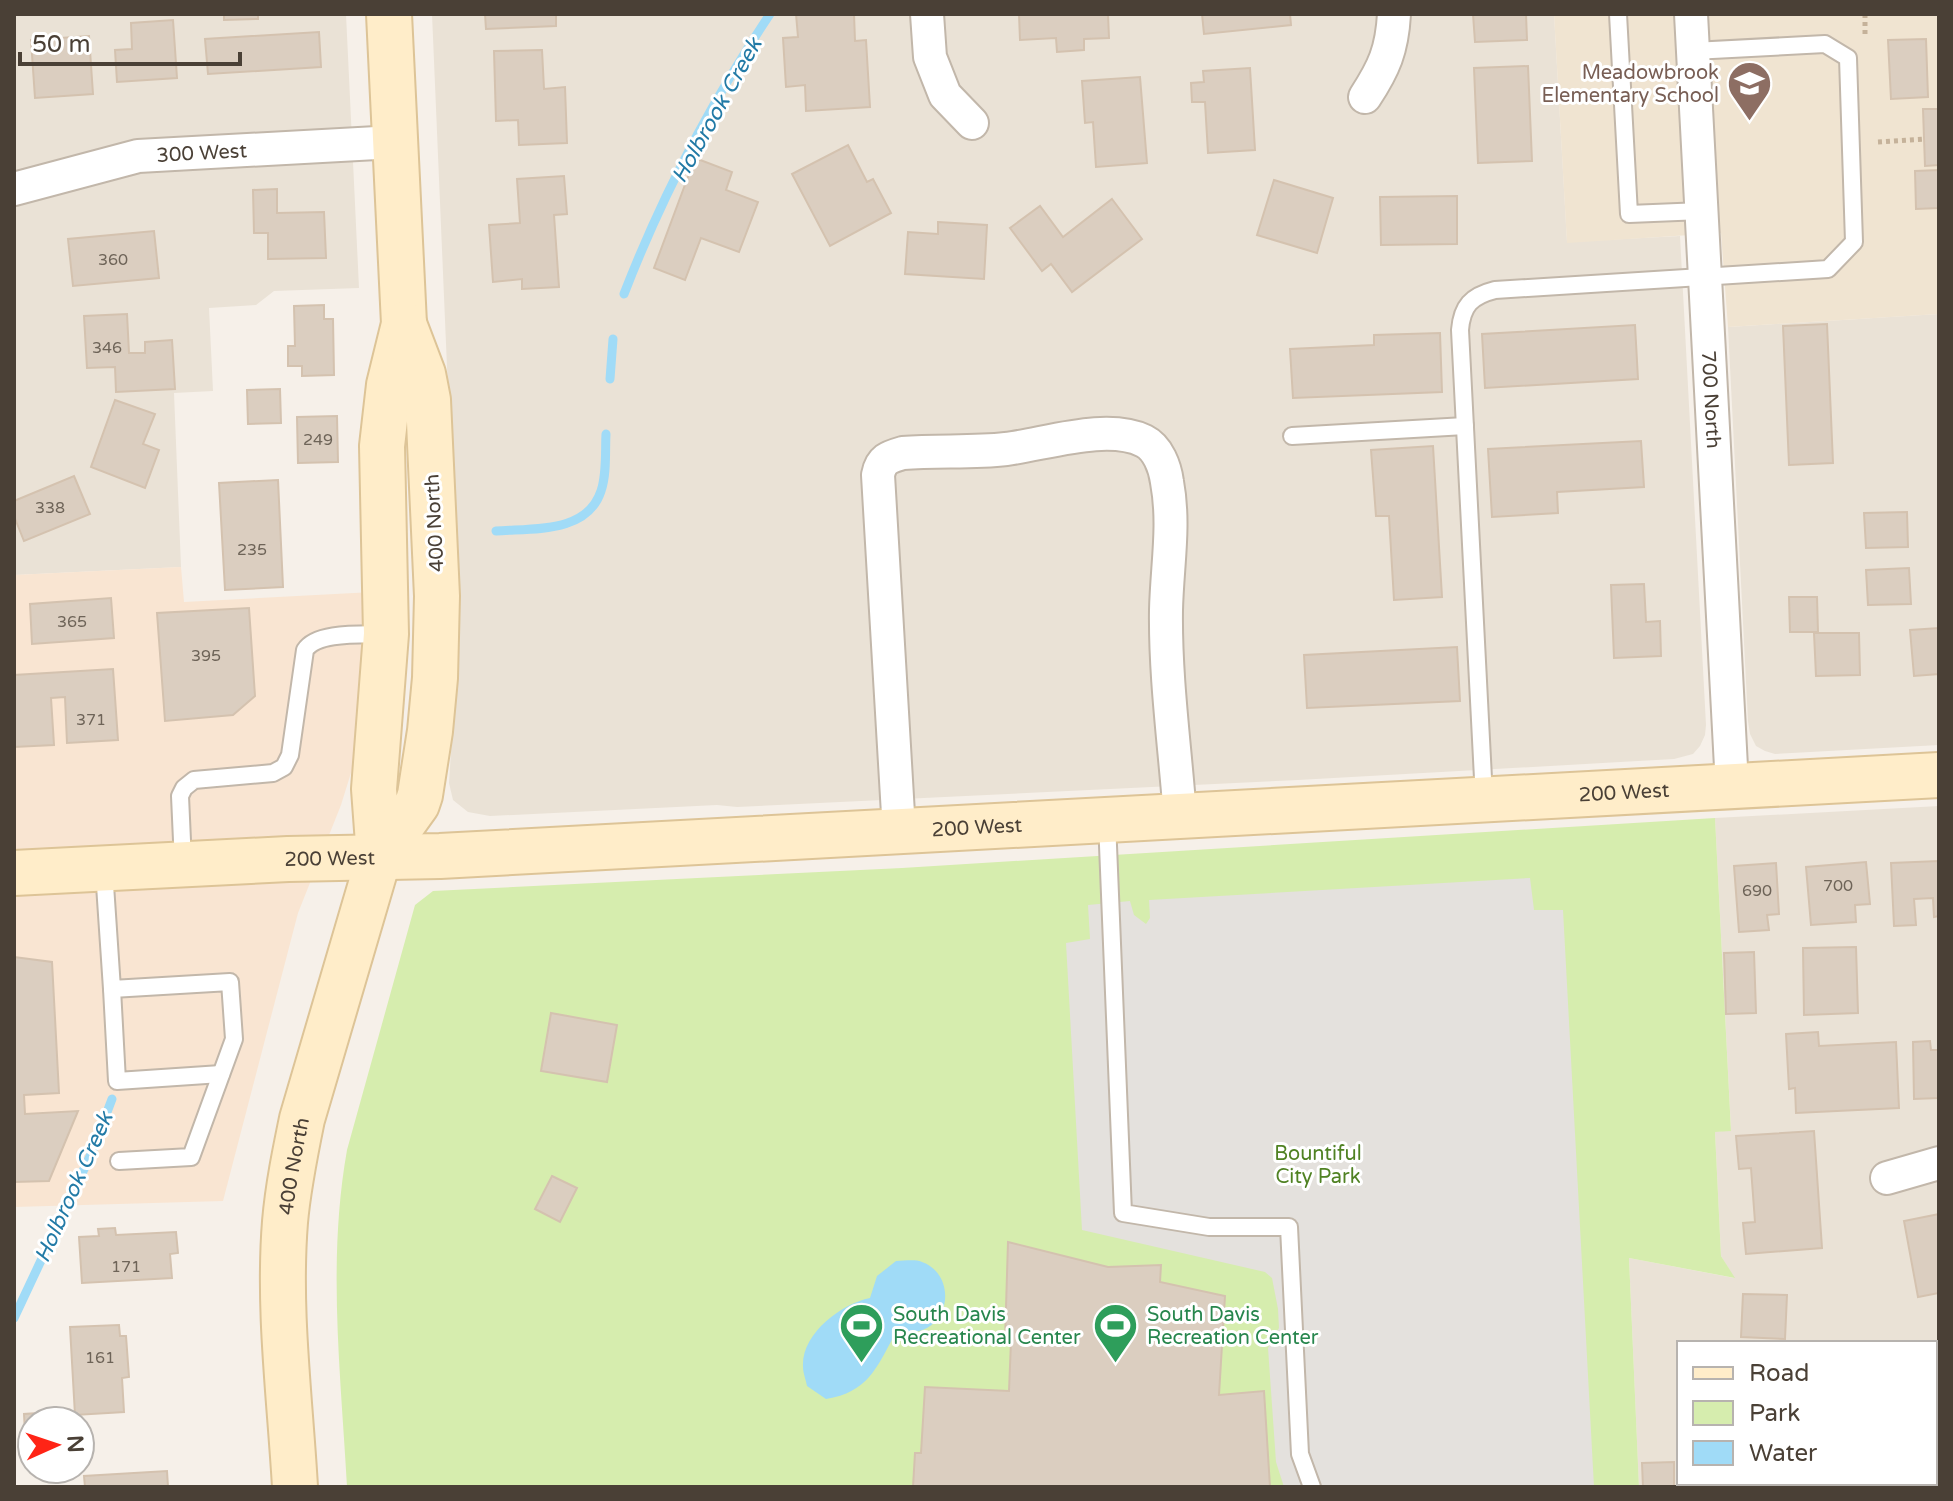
<svg xmlns="http://www.w3.org/2000/svg" width="1953" height="1501" font-family="'Varela Round',sans-serif">
<style>
.residential{fill:#eae2d6;fill-rule:evenodd}
.commercial{fill:#f9e5d2}
.education{fill:#f0e4d1}
.green{fill:#d6edae}
.parking{fill:#e4e1dd}
.water{fill:#a0dbf7}
.lines{fill:none;stroke-linecap:round;stroke-linejoin:round}
.stream{stroke:#a0dbf7;stroke-width:9}
.building{fill:#dbcec0;stroke:#d4c2af;stroke-width:2}
.lane-casing{stroke:#c2b7aa;stroke-width:20}
.street-casing{stroke:#c2b7aa;stroke-width:36}
.secondary-casing{stroke:#ddc497;stroke-width:48}
.path{stroke:#c5b29a;stroke-width:5;stroke-dasharray:4 4;stroke-linecap:butt}
.lane{stroke:#fff;stroke-width:16}
.street{stroke:#fff;stroke-width:32}
.secondary{stroke:#ffedc9;stroke-width:44}
.labels{text-anchor:middle;stroke-width:6;stroke-linejoin:round;paint-order:stroke}
.number-label{font-size:16px;fill:#6e6458}
.education-label{font-size:20px;fill:#785e54;stroke:#fff;text-anchor:end}
.street-label{font-size:20px;fill:#4a4036;stroke:#fff}
.park-label{font-size:20px;fill:#508223;stroke:#fff}
.leisure-label{font-size:20px;fill:#27864d;stroke:#fff;text-anchor:start}
.water-label{font-size:22px;font-style:italic;fill:#227aa6;stroke:#fff}
</style>
<rect width="100%" height="100%" fill="#f6f0e9"/>
<!-- residential -->
<g class="residential">
<path d="M14,14h332l13,274 -85,3 -18,14 -47,3 4,83 -39,2 7,174 -167,8z"/>
<path d="M432,14h1122l13,228 113,-6 26,489 -1,10 -5,11 -7,8 -19,5 -376,21 -561,27 -20,-2 -227,11 -22,-4 -15,-12 -4,-17 8,-125 -1,-79z"/>
<path d="M1939,314v431l-164,9 -10,-3 -9,-5 -6,-12 -2,-13 -20,-394z"/>
<path d="M1939,806v681h-300l-10,-229 105,20 -13,-22 -6,-124 16,-2 -16,-312zM1679,1343h256v140h-256z"/>
</g>
<!-- commercial -->
<path class="commercial" d="M181,567l3,35 189,-10 -14,155 -18,58 -43,108 -75,288 -209,6v-632z"/>
<!-- education -->
<path class="education" d="M1554,14h385v300l-211,13 -7,-94 -154,10z"/>
<!-- green -->
<path class="green" d="M1715,818l16,313 -16,1 6,124 14,22 -106,-20 10,229h-1292c-6,-112 -20,-225 0,-337l68,-245 18,-14 469,-23z"/>
<!-- parking -->
<path class="parking" d="M1530,878l4,32h29l31,577h-310l-8,-25 -8,-114 11,-20 -1,-19 -6,-31 -7,-6 -183,-42 -16,-287 24,-4 -2,-34 42,-4 4,14 12,9 4,-6 -1,-18z"/>
<!-- water -->
<path class="water" d="M896,1261c8,0 19,-2 26,1 29,10 31,52 5,66 -10,5 -21,5 -32,6 -19,35 -27,58 -69,65l-19,-13c-1,-6 -4,-13 -4,-19 -2,-33 38,-63 67,-69l7,-22z"/>
<g class="lines">
<!-- stream -->
<g class="stream">
<path d="M624,294c38,-98 87,-192 146,-280"/>
<path d="M610,379l3,-40"/>
<path d="M496,531c36,-3 91,3 105,-40 6,-17 4,-40 5,-57"/>
<path d="M14,1318l78,-166 20,-53"/>
</g>
</g>
<!-- building -->
<g class="building">
<path d="M224,14h34v5l-34,1z"/>
<path d="M485,14h71v12l-70,3z"/>
<path d="M796,14h58l1,27 11,-1 4,67 -64,4 -1,-26 -19,2 -3,-49 15,-1z"/>
<path d="M1019,14h89l1,24 -25,1v11l-27,2 -1,-14 -36,2z"/>
<path d="M1202,14h88l1,11 -87,9z"/>
<path d="M1473,14h53l1,26 -52,2z"/>
<path d="M173,20l4,58 -60,4 -2,-32 17,-1 -1,-26z"/>
<path d="M319,32l2,35 -113,7 -3,-35z"/>
<path d="M89,36l4,58 -58,4 -4,-58z"/>
<path d="M1926,39l2,58 -37,2 -3,-59z"/>
<path d="M542,50l2,39 21,-2 2,56 -48,2 -1,-25 -22,1 -2,-70z"/>
<path d="M1528,66l4,95 -54,2 -4,-95z"/>
<path d="M1250,68l5,82 -47,3 -3,-51h-13l-1,-19 13,-1 -1,-11z"/>
<path d="M1140,77l7,86 -51,4 -3,-45 -8,1 -3,-42z"/>
<path d="M1923,109h16v56l-14,1z"/>
<path d="M848,145l19,37 6,-3 18,34 -61,33 -38,-72z"/>
<path d="M695,158l37,14 -6,18 32,12 -19,50 -38,-14 -16,42 -31,-12z"/>
<path d="M1939,170v38l-23,1 -1,-38z"/>
<path d="M564,176l3,38 -13,1 5,72 -37,2v-10l-29,3 -4,-57 31,-2 -3,-44z"/>
<path d="M1274,180l59,18 -16,55 -60,-18z"/>
<path d="M277,189v24l47,-1 2,46 -58,1v-26h-14l-1,-43z"/>
<path d="M1457,196v48l-76,1 -1,-48z"/>
<path d="M1112,199l30,40 -70,53 -21,-28 -9,7 -32,-43 30,-22 23,31z"/>
<path d="M938,222l49,3 -3,54 -79,-5 3,-42 30,2z"/>
<path d="M154,231l5,47 -86,8 -5,-47z"/>
<path d="M324,305v14h9l1,56 -32,1v-10h-14v-20h7l-1,-40z"/>
<path d="M127,314l2,39h16v-11l27,-2 3,49 -59,3 -1,-25 -28,1 -3,-52z"/>
<path d="M1827,324l6,139 -44,2 -6,-139z"/>
<path d="M1635,325l3,54 -153,9 -3,-54z"/>
<path d="M1440,333l2,59 -149,6 -3,-49 84,-4v-10z"/>
<path d="M280,389l1,34 -33,1 -1,-34z"/>
<path d="M115,400l40,14 -12,30 16,6 -14,38 -54,-21z"/>
<path d="M337,416l1,46 -40,1 -1,-46z"/>
<path d="M1641,441l3,46 -87,5 1,21 -66,4 -4,-68z"/>
<path d="M1433,446l9,151 -48,3 -5,-84h-13l-5,-66z"/>
<path d="M74,476l16,38 -66,27 -10,-25v-15z"/>
<path d="M278,480l5,107 -58,3 -6,-107z"/>
<path d="M1907,512l1,35 -42,1 -2,-35z"/>
<path d="M1909,568l2,36 -43,1 -2,-35z"/>
<path d="M1644,584l2,38 14,-1 1,35 -47,2 -3,-73z"/>
<path d="M1789,597h28l1,35h-28z"/>
<path d="M111,598l3,40 -82,6 -2,-40z"/>
<path d="M249,608l6,88 -22,19 -68,6 -8,-108z"/>
<path d="M1939,628v46l-25,2 -4,-46z"/>
<path d="M1814,633h45l1,42 -44,1z"/>
<path d="M1457,647l3,54 -153,7 -3,-53z"/>
<path d="M113,669l5,71 -51,3 -2,-46 -14,1 3,47 -40,2v-72z"/>
<path d="M1939,861v55l-5,1 -1,-19 -19,1 2,26 -22,1 -3,-63z"/>
<path d="M1866,862l4,42 -15,1 1,17 -45,3 -5,-58z"/>
<path d="M1776,863l3,51 -12,1 2,15 -30,2 -5,-66z"/>
<path d="M1856,947l2,66 -54,2 -1,-67z"/>
<path d="M1754,952l2,61 -30,1 -2,-61z"/>
<path d="M14,957l38,5 7,131 -35,2 1,19 53,-3 -29,70 -35,1z"/>
<path d="M551,1013l66,12 -10,57 -66,-11z"/>
<path d="M1818,1032l1,14 77,-4 3,66 -103,5 -1,-25 -6,1 -3,-55z"/>
<path d="M1930,1041l1,9h8v48l-25,1 -1,-57z"/>
<path d="M1814,1131l8,117 -76,6 -3,-31 12,-1 -4,-54 -12,1 -3,-33z"/>
<path d="M552,1176l25,12 -17,34 -25,-13z"/>
<path d="M1939,1214v79l-21,4 -14,-76z"/>
<path d="M115,1228l1,7 60,-3 2,21 -8,1 2,24 -90,5 -3,-46 20,-1 -1,-7z"/>
<path d="M1008,1242l100,25 53,-2 -1,17 65,14 -6,99 45,-4 6,96h-357l2,-34h6l4,-66 84,4 2,-50 -6,-1z"/>
<path d="M1743,1294l44,1 -2,44 -44,-2z"/>
<path d="M119,1325l1,11h6l3,41 -7,1 2,34 -49,3 -5,-88z"/>
<path d="M1935,1373h4v53l-4,1z"/>
<path d="M1677,1405h2v52h-1z"/>
<path d="M69,1411l1,10h-38v12h-7l-1,-19z"/>
<path d="M1935,1453h4v32h-9l5,-2z"/>
<path d="M1674,1462v25h-31l-1,-24z"/>
<path d="M167,1471l1,16h-83l-1,-11z"/>
</g>
<g class="lines">
<defs>
<g id="lane">
<path d="M1618,14l11,200 73,-3"/>
<path d="M1292,436l173,-10"/>
<path d="M1484,798l-24,-468c2,-24 11,-34 35,-40l333,-21 26,-27 -6,-184 -23,-14 -132,7"/>
<path d="M1107,821l16,392 86,14h80l11,227 12,33"/>
<path d="M183,863l-3,-67 4,-8 10,-8 79,-7 11,-6 6,-12 15,-105c12,-19 59,-15 80,-16"/>
<path d="M104,870l8,119 118,-7 4,57 -43,118 -72,4"/>
<path d="M112,989l5,92 104,-7"/>
</g>
<g id="street">
<path d="M927,14l3,43 15,38 27,28"/>
<path id="s1" d="M1691,14l41,772"/>
<path d="M1365,97c19,-29 27,-47 29,-83"/>
<path id="s2" d="M14,189l124,-33 257,-14"/>
<path d="M899,831l-21,-356c3,-16 11,-18 25,-22 34,-3 69,0 103,-4 40,-5 101,-26 138,-8 14,7 21,26 23,41 8,43 0,84 -1,128 -1,68 9,138 14,206"/>
<path d="M1887,1178l52,-15"/>
</g>
<g id="secondary">
<path d="M379,857l-5,-68 12,-155 -4,-188 7,-61 15,-61 -15,-310"/>
<path id="s3" d="M14,873l274,-14 152,-3 1499,-81"/>
<path id="s4" d="M295,1487c-5,-88 -17,-177 -10,-265 3,-35 10,-69 17,-103l77,-262 38,-53 3,-9 10,-64 5,-53 2,-82 -9,-196 -5,-26 -19,-50"/>
</g>
</defs>
<!-- lane casing -->
<use href="#lane" class="lane-casing"/>
<!-- street casing -->
<use href="#street" class="street-casing"/>
<!-- secondary casing -->
<use href="#secondary" class="secondary-casing"/>
<!-- path -->
<g class="path">
<path d="M1865,14v22"/>
<path d="M1878,142l46,-3"/>
</g>
<!-- lane -->
<use href="#lane" class="lane"/>
<!-- street -->
<use href="#street" class="street"/>
<!-- secondary -->
<use href="#secondary" class="secondary"/>
</g>
<!-- icons -->
<defs>
<symbol id="school-pin" viewBox="-11 -11 22 30"><path d="M0 17L-7.5 6A9.5 9.5 0 1 1 7.5 6Z" fill="#8d6e63" stroke="#fff"/><path d="M0-5L7-2L0 1L-7-2ZM-4 1L0 2.5L4 1V4Q0 6-4 4Z" fill="#fff"/></symbol>
<symbol id="stadium-pin" viewBox="-11 -11 22 30"><path d="M0 17L-7.5 6A9.5 9.5 0 1 1 7.5 6Z" fill="#2e9e5b" stroke="#fff"/><path d="M0-5a6.5 5 0 1 0 0 10a6.5 5 0 1 0 0-10ZM-3.5-1.8h7v3.6h-7Z" fill="#fff"/></symbol>
</defs>
<g fill-rule="evenodd">
<use href="#school-pin" x="1724" y="58" width="51" height="69"/>
<use href="#stadium-pin" x="836" y="1300" width="51" height="69"/>
<use href="#stadium-pin" x="1090" y="1300" width="51" height="69"/>
</g>
<g class="labels">
<!-- number labels -->
<g class="number-label">
<text x="113" y="265">360</text>
<text x="107" y="353">346</text>
<text x="318" y="445">249</text>
<text x="50" y="513">338</text>
<text x="252" y="555">235</text>
<text x="72" y="627">365</text>
<text x="206" y="661">395</text>
<text x="91" y="725">371</text>
<text x="1838" y="891">700</text>
<text x="1757" y="896">690</text>
<text x="126" y="1272">171</text>
<text x="100" y="1363">161</text>
</g>
<!-- education labels -->
<g class="education-label">
<text x="1719" y="79">Meadowbrook<tspan x="1719" dy="23">Elementary School</tspan></text>
</g>
<!-- street labels -->
<g class="street-label">
<text dy="7" stroke="none"><textPath href="#s2" startOffset="192">300 West</textPath></text>
<text dy="7" stroke="none"><textPath href="#s1" startOffset="386">700 North</textPath></text>
<text transform="translate(434 523) rotate(-93)" y="7">400 North</text>
<text dy="7" stroke="none"><textPath href="#s3" startOffset="1612">200 West</textPath></text>
<text dy="7" stroke="none"><textPath href="#s3" startOffset="964">200 West</textPath></text>
<text dy="7" stroke="none"><textPath href="#s3" startOffset="316">200 West</textPath></text>
<text dy="7" stroke="none"><textPath href="#s4" startOffset="322">400 North</textPath></text>
</g>
<!-- park labels -->
<g class="park-label">
<text x="1318" y="1160">Bountiful<tspan x="1318" dy="23">City Park</tspan></text>
</g>
<!-- leisure labels -->
<g class="leisure-label">
<text x="893" y="1321">South Davis<tspan x="893" dy="23">Recreational Center</tspan></text>
<text x="1147" y="1321">South Davis<tspan x="1147" dy="23">Recreation Center</tspan></text>
</g>
<!-- water labels -->
<g class="water-label">
<text transform="translate(716 110) rotate(-61)" y="8">Holbrook Creek</text>
<text transform="translate(73 1187) rotate(-66)" y="8">Holbrook Creek</text>
</g>
</g>
<!-- border -->
<rect width="1953" height="1501" fill="none" stroke="#4a4036" stroke-width="32"/>
<!-- legend -->
<rect x="1677" y="1341" width="260" height="144" fill="#ffffff" stroke="#b7b3af" stroke-width="2"/>
<rect x="1693" y="1367" width="40" height="12" fill="#ffedc9" stroke="#b7b3af" stroke-width="2"/>
<text x="1749" y="1381" font-size="24" fill="#4a4036">Road</text>
<rect x="1693" y="1401" width="40" height="24" fill="#d6edae" stroke="#b7b3af" stroke-width="2"/>
<text x="1749" y="1421" font-size="24" fill="#4a4036">Park</text>
<rect x="1693" y="1441" width="40" height="24" fill="#a0dbf7" stroke="#b7b3af" stroke-width="2"/>
<text x="1749" y="1461" font-size="24" fill="#4a4036">Water</text>
<!-- north arrow -->
<g transform="translate(56 1445) rotate(87)"><circle r="38" fill="#ffffff" stroke="#b7b3af" stroke-width="2"/>
<path d="M0-6L14 30L0 20L-14 30Z" fill="#ff2416"/>
<text y="-12" font-size="22" font-weight="bold" text-anchor="middle" fill="#4a4036">N</text>
</g>
<!-- scale -->
<path d="M20 52v12h220v-12" fill="none" stroke="#4a4036" stroke-width="4"/>
<text x="32" y="52" font-size="24" fill="#4a4036" stroke="#ffffff" stroke-width="6" paint-order="stroke">50 m</text>
</svg>
